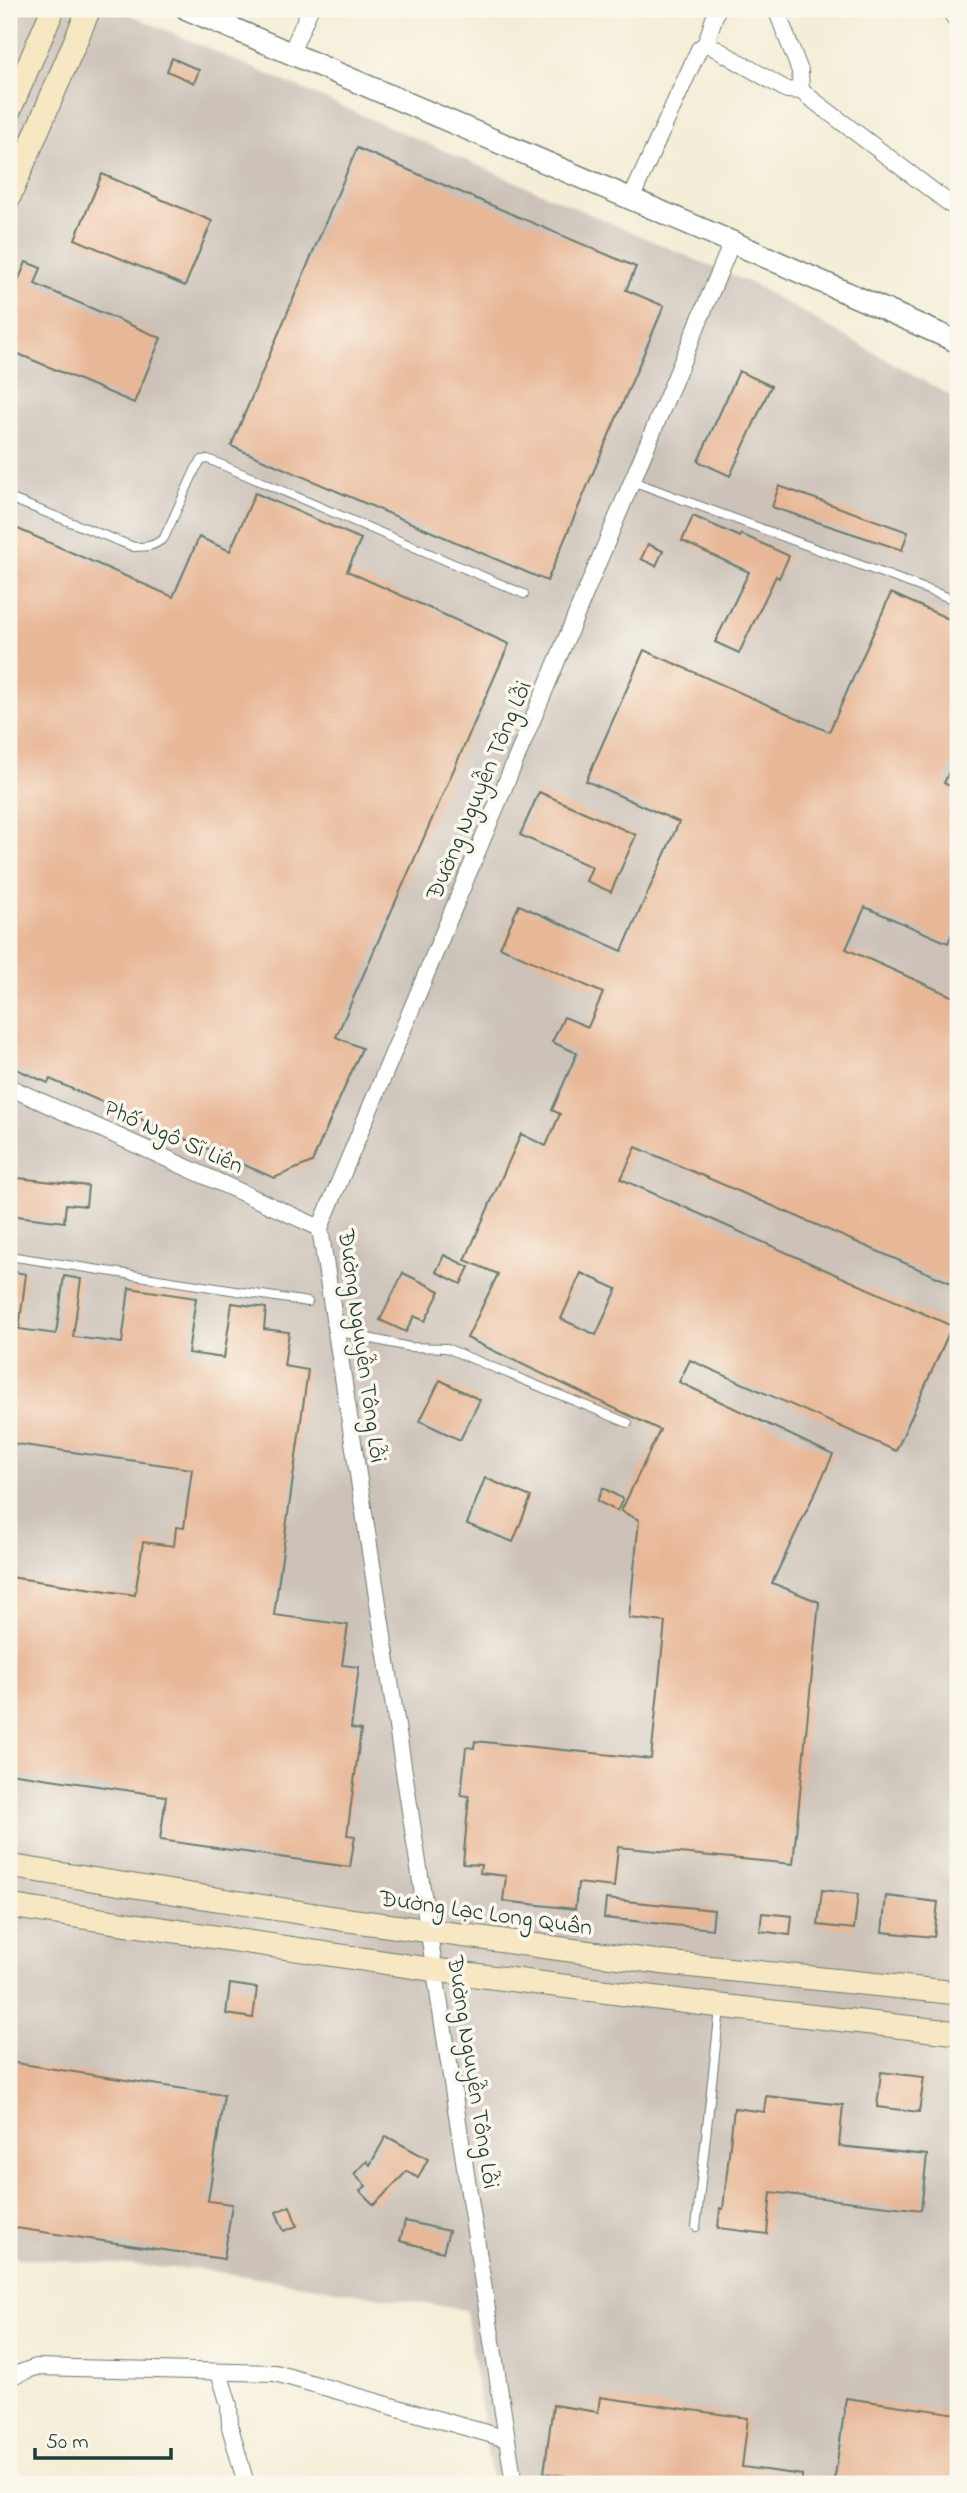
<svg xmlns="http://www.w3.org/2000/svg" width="967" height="2493" font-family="'Indie Flower',sans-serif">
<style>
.industrial{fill:#ccc2b9}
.building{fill:#e8b797;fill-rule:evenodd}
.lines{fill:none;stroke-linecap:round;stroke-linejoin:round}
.service-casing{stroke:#6a7b6d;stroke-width:10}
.minor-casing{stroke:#6a7b6d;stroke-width:18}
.tertiary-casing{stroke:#6a7b6d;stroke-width:24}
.secondary-casing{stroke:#6a7b6d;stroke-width:25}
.service{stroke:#fff;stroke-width:8}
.minor{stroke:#fff;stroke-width:16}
.tertiary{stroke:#fff;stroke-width:21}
.secondary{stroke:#f7e8c3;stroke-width:23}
.labels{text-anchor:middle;stroke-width:7;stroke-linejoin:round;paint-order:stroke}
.street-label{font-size:24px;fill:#1f3d34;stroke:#fbf7ec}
</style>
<rect width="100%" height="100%" fill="#fbf7ec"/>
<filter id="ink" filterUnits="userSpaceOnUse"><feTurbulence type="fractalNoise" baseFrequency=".0143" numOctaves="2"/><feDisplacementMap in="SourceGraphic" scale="14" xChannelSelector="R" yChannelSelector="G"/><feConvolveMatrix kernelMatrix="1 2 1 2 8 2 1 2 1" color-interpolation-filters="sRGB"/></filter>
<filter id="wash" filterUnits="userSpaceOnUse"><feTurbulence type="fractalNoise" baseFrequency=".00686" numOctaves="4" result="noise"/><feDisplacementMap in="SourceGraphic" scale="28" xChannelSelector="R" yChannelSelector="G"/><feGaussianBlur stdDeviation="1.57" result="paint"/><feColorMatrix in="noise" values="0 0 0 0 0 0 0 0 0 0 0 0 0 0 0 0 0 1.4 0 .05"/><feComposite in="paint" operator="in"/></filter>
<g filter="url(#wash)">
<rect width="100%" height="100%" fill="#f4edd7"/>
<!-- industrial -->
<path class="industrial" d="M9,9h108l637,276 204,115v2084h-466l-26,-174 -260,-40 -197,-13z"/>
<g id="blocks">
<!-- building -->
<g class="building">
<path d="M172,58l27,12 -5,13 -27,-12z"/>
<path d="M357,148l279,119 -10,23 38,16 -117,275 -316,-135z"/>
<path d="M102,174l110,47 -27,65 -110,-47z"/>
<path d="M26,262l15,6 -6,16 126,54 -27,65 -125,-53v-48z"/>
<path d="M739,371l32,15 -41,90 -32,-15z"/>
<path d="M779,486l129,46 -6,18 -130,-43z"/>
<path d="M255,493l106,46 -14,32 162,73 -173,393 26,11 -41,93 -9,21 -38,16 -224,-99 -2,4 -39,-17v-541l164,72 26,-60 31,14z"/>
<path d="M693,516l47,21 1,-3 48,22 -10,22 -3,-2 -37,77 -24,-11 34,-70 -67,-31z"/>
<path d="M648,544l15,7 -7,15 -15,-7z"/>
<path d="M891,593l67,30v129l-14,31 14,7v130l-10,23 -83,-36 -19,42 112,50v287l-322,-139 -15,32 331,147 -56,125 -206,-91 -11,22 154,73 -61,128 47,19 -26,262 -175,-17 -4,40 -36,-4 -3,26 -72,-8 3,-25 -26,-3 1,-8 -18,-1 6,-68 -8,-1 5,-48 8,1 1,-7 176,18 14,-137 -36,-4 10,-98 -18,-9 39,-81 -193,-92 31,-64 -33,-14 56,-126 25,12 14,-32 -8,-4 25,-57 -25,-11 12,-25 24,10 15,-34 -103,-46 19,-42 103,46 57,-129 -93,-41 58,-131 185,82zM581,1273l36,16 -21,46 -35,-16z"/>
<path d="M539,792l97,43 -25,57 -25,-11 6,-14 -72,-32z"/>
<path d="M9,1177l79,9 -2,20 -20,-2 -2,18 -55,-7z"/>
<path d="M444,1255l25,12 -8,17 -25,-12z"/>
<path d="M9,1271l17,3 -7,55 37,5 8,-58 17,3 -8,58 49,6 7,-55 67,10 -8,55 36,5 8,-55 34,5 -2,21 25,3 -5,34 24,4 -34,245 74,10 -6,40 17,2 -8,61 10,2 -14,105 8,1 -5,31 -190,-27 6,-44 -157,-23v-196l126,18 8,-53 31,4 2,-19 8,1 8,-59 -183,-26z"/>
<path d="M403,1273l37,18 -15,30 -11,-5 -8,16 -26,-12z"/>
<path d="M440,1380l40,20 -20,40 -40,-19z"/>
<path d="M485,1478l46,19 -18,45 -46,-18z"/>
<path d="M603,1488l20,11 -6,12 -20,-10z"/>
<path d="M822,1890l36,4 -4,35 -36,-4z"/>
<path d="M886,1896l52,6 -4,35 -52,-5z"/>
<path d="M606,1899l108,11 -2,19 -108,-11z"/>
<path d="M762,1913l30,3 -2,19 -30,-4z"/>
<path d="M230,1984l27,4 -4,30 -27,-4z"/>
<path d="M9,2062l215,33 -16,106 24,3 -8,55 -215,-32z"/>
<path d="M881,2072l43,5 -5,35 -42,-5z"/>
<path d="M766,2096l77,9 -4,41 88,9 -6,55 -150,-18 -4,42 -49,-6 2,-20 3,1 11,-101 30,4z"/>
<path d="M386,2136l42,23 -10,19 -11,-7 -33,34 -14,-14 6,-5 -12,-12 13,-13 3,4z"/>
<path d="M290,2206l7,20 -13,5 -8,-19z"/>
<path d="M405,2221l44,10 -6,21 -43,-11z"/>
<path d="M600,2397l148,21 -6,49 60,8v9h-176l-82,-11 9,-68 45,7z"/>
<path d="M846,2398l112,16v70h-124z"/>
</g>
</g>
</g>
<g filter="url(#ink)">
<use href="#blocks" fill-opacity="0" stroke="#6a7b6d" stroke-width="2"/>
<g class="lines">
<defs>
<g id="service">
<path d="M632,481l326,120"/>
<path d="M9,498l125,49c14,0 20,-1 30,-9l32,-70 6,-8 6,-1 316,135"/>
<path d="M9,1256l299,46"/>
<path d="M336,1331l73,16 37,1 182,75"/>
<path d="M696,2227l24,-218"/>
</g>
<g id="minor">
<path d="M776,9l24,62 1,20"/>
<path d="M948,9l10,13"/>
<path d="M706,43l81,47 14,1 157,119"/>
<path d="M291,53l19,-44"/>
<path d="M631,199l68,-150 7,-6 11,-34"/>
<path d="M9,1087l311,141"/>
<path d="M219,2372l10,33 1,22 16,57"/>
<path d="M9,2377l27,-10 239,6 232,66"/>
<path d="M514,2484l-194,-1256 412,-986"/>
</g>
<path id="tertiary" d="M187,9l545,233 226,100"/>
<g id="secondary">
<path d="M9,111l44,-102"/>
<path d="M9,197l80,-188"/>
<path d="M9,1866l332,53 325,44 292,30"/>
<path d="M9,1906l426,64 286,36 237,27"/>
</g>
</defs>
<!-- service casing -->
<use href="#service" class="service-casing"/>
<!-- minor casing -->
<use href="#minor" class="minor-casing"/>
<!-- tertiary casing -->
<use href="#tertiary" class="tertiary-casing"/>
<!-- secondary casing -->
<use href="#secondary" class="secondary-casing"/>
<!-- service -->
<use href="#service" class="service"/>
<!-- minor -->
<use href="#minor" class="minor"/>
<!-- tertiary -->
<use href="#tertiary" class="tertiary"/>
<!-- secondary -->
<use href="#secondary" class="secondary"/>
</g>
</g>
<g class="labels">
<!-- street labels -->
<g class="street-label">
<text transform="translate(478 790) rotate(-67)" y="8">Đường Nguyễn Tông Lỗi</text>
<text transform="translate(174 1136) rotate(24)" y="8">Phố Ngô Sĩ Liên</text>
<text transform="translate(363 1346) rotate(82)" y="8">Đường Nguyễn Tông Lỗi</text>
<text transform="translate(486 1912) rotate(8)" y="8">Đường Lạc Long Quân</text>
<text transform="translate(474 2072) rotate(81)" y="8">Đường Nguyễn Tông Lỗi</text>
</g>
</g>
<!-- margin -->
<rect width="967" height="2493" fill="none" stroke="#fbf7ec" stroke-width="35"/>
<!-- scale -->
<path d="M35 2448v10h136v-10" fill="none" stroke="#1f3d34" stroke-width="3.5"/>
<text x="46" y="2448" font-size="21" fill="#1f3d34" stroke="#fbf7ec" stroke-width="5" paint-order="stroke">50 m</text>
</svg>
